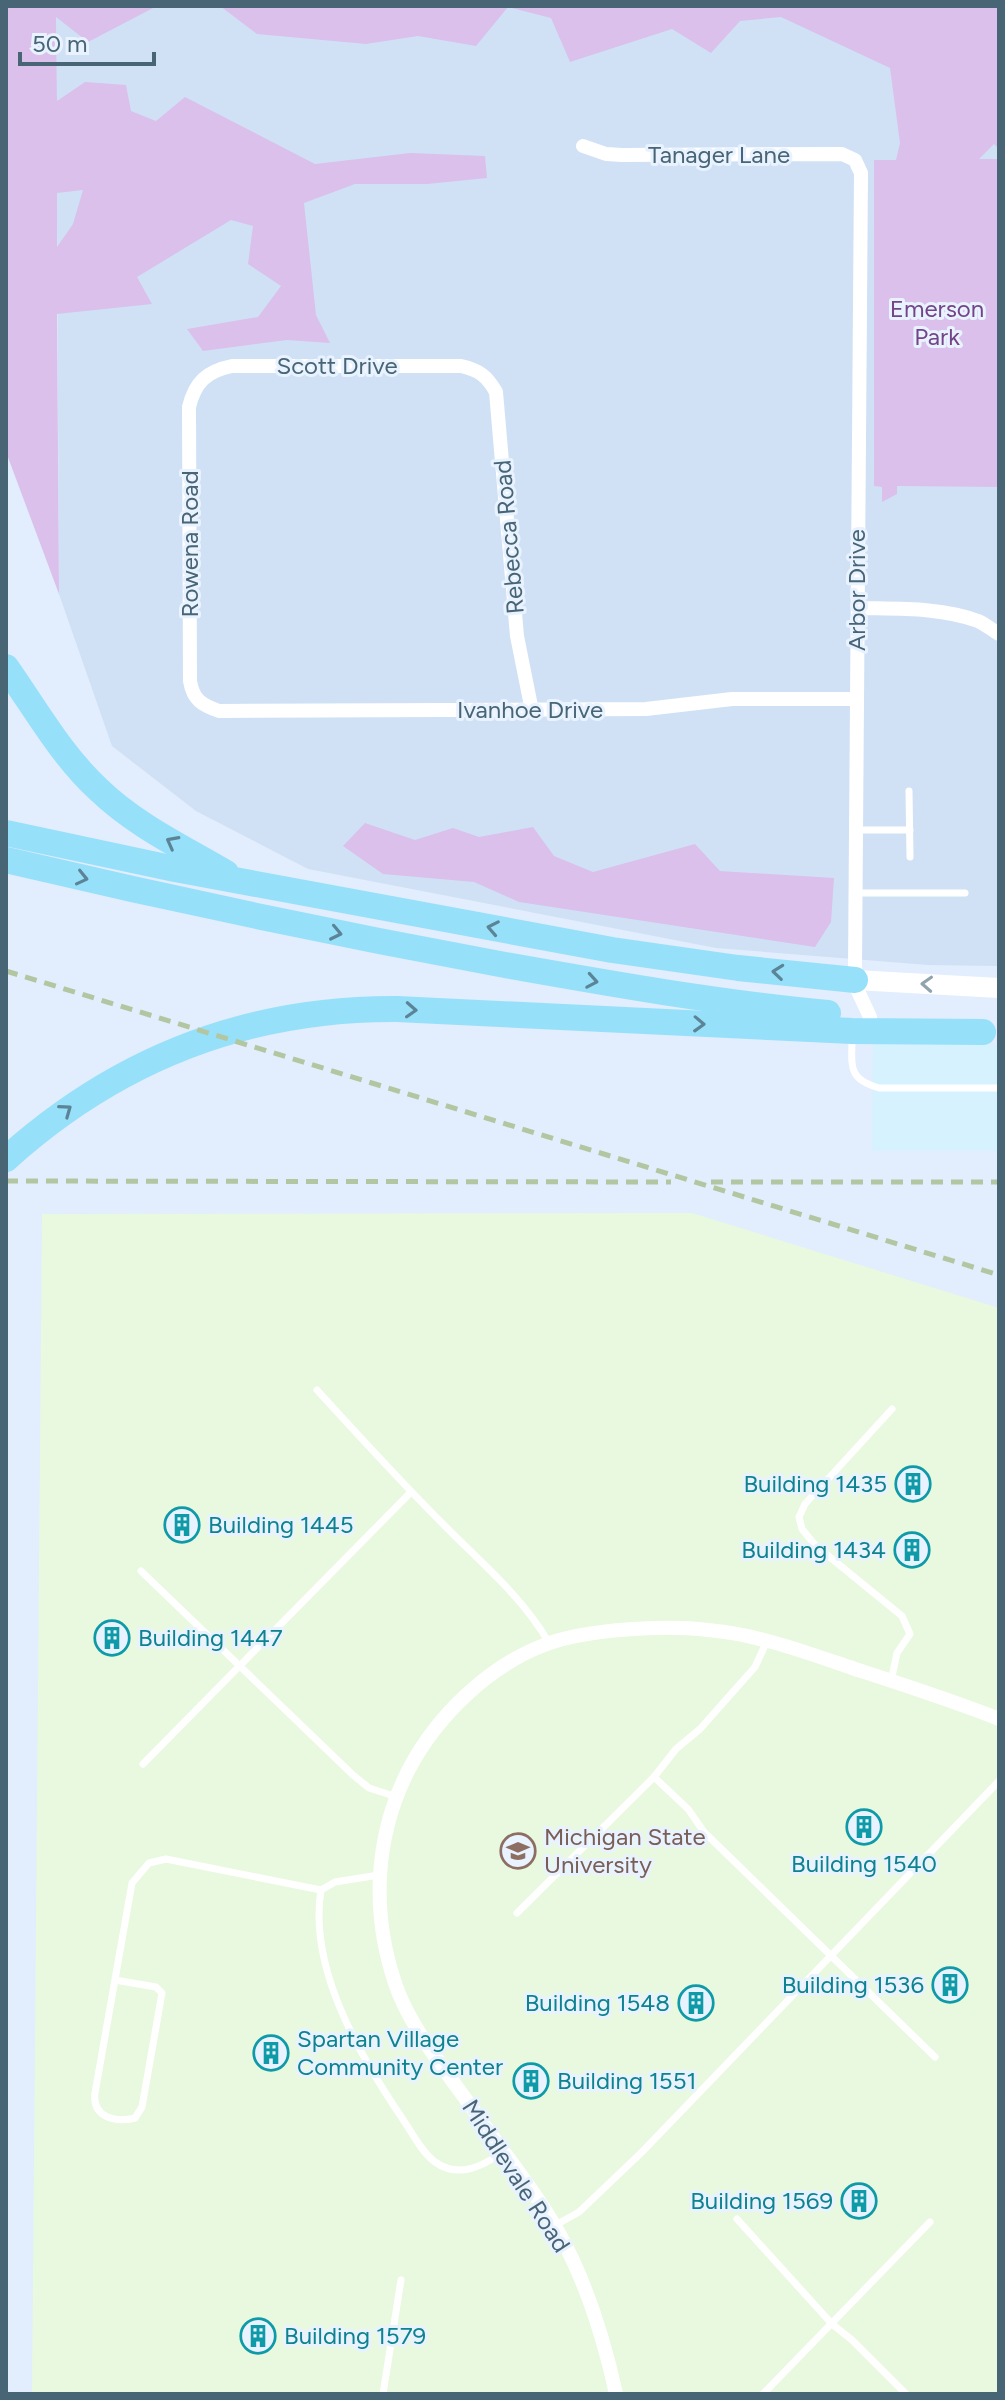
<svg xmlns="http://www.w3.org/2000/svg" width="1005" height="2400" font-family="Figtree,sans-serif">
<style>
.residential{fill:#d0e1f5}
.commercial{fill:#d5f2fe}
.education{fill:#e9f9df}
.green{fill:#dac0eb;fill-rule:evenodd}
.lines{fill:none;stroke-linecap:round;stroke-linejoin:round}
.lane{stroke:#fff;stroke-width:7}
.street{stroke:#fff;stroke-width:14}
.secondary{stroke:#fff;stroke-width:20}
.highway{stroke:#97e0fa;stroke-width:26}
.rail{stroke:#b2c7a1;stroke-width:5;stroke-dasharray:12 8;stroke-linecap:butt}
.oneway{stroke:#5c8497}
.oneway2{stroke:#91a3ad}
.labels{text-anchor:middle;stroke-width:6;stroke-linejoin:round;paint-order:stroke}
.street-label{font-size:24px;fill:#486576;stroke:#e9f2ff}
.park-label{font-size:24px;fill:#744488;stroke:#e9f2ff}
.culture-label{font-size:24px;fill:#0d838f;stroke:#e9f2ff;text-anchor:end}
.education-label{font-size:24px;fill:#785e54;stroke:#e9f2ff;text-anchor:start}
</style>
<rect width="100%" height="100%" fill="#e2edfd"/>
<!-- residential -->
<path class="residential" d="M56,6h943v960l-71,-1 -212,-17 -408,-79 -112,-58 -84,-65 -53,-152z"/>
<!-- commercial -->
<path class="commercial" d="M873,1041l126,3v107h-127z"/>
<!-- education -->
<path class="education" d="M692,1213l307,95v1086h-967l10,-1180z"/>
<!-- green -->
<g class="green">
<path d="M6,6h151l-69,36 -32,-25 1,84 28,-19 41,3 5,26 25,10 29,-24 130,67 95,-11 75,3 2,22 -60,6h-72l-51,19 12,112 14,28 -43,-3 -84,11 -16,-22 71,-12 23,-31 -33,-22 5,-38 -22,-6 -94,57 15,27 -95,10 2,280 -53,-142zM83,190l-10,34 -16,23v-54z"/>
<path d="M220,6h779v143l-5,-5 -15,15h20v328l-102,-1v8l-15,8v-15l-8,-1v-326h22l4,-17 -10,-75 -109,-51 -41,4 -29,32 -39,-24 -102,33 -19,-44 -43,-11 -32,39 -58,-10 -52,8 -109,-10z"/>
<path d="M365,823l50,17 38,-12 26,9 54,-10 21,29 39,16 102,-28 25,27 114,7 -3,44 -16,25 -296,-45 -45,-20 -91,-8 -40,-28z"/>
</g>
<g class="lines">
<!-- lane -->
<g class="lane">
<path d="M909,791l1,66"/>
<path d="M857,830h53"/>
<path d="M856,893h109"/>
<path d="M852,1037c0,29 -5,42 27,51h120"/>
<path d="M317,1390c41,45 83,91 126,134 37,38 80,73 106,119"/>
<path d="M141,1571l212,204 16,13 28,9"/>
<path d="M891,1681l6,-28 13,-19 -8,-18 -87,-71 -13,-16 -3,-12 6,-13 87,-95"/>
<path d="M143,1764l268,-272"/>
<path d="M654,1777l34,32 16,23 231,225"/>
<path d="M379,1875l-44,7 -14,8c-13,78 39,166 81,228 9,13 20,35 33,44 24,17 48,4 68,-10"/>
<path d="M517,1913l137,-136 22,-28 24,-20 55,-62 12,-26"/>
<path d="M115,1980l41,7 6,6 -20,114 -7,11c-20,5 -43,-1 -40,-25l37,-210 17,-20 17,-4 155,31"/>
<path d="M737,2219l95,105 20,16 54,54"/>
<path d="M554,2226l25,-14 63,-60 357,-371"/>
<path d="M383,2394l18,-114"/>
<path d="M763,2394l167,-172"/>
</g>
<!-- street -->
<g class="street">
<path d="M583,146l23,8 16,1 220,-1 13,6 6,13 -6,793 2,23 13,28"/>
<path d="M858,608c38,1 83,-1 120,13 7,3 14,9 21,13"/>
<path d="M532,711l-15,-75 -21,-244c-9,-16 -17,-22 -35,-26h-229c-25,5 -37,16 -43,41l1,274c3,19 12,24 29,30l427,-2 86,-10h124"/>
<path d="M616,2394c-12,-55 -29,-110 -56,-159 -24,-43 -57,-83 -85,-123 -26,-37 -64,-83 -79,-126 -25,-72 -22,-149 13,-217 28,-53 80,-104 138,-125 40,-15 118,-19 161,-14 49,4 97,22 144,38 49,16 99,32 147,51"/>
</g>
<!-- secondary -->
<path class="secondary" d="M855,980l144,8"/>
<!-- highway -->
<g class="highway">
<path d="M6,667c29,41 55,88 92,122 37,36 84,58 128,84"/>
<path d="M6,833l169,36 437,81 126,18 117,12"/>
<path d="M6,860c165,39 331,74 499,105 107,19 214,38 323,48"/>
<path d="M6,1159c111,-100 240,-151 391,-150l455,22 131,1"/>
</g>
<!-- rail -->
<g class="rail">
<path d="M6,971l993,304"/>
<path d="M6,1181l665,1"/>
<path d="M711,1182h288"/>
</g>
</g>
<!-- one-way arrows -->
<defs><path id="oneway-chevron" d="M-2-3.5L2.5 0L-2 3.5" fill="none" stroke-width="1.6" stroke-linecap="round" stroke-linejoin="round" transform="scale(2)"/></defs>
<g class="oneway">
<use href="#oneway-chevron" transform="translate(172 842) rotate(-152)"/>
<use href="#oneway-chevron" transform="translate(82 878) rotate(13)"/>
<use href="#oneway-chevron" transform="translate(493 928) rotate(-169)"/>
<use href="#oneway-chevron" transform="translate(336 933) rotate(12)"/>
<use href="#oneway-chevron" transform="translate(778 972) rotate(-174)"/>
<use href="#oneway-chevron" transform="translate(592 981) rotate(10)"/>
<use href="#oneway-chevron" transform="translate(411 1010) rotate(3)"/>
<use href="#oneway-chevron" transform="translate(699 1024) rotate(2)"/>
<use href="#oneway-chevron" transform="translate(66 1110) rotate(-36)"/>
</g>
<use class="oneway2" href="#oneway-chevron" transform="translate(927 984) rotate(-177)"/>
<!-- icons -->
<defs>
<symbol id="building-ring" viewBox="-11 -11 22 22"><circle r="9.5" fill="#e9f2ff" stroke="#0f9aa8" stroke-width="1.5"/><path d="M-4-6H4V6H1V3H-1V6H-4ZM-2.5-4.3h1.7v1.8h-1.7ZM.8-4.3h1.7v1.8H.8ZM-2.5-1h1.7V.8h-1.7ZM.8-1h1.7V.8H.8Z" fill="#0f9aa8"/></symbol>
<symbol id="university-ring" viewBox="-11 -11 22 22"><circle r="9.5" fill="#e9f2ff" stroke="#8d6e63" stroke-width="1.5"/><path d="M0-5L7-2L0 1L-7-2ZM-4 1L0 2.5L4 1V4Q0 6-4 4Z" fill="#8d6e63"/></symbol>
</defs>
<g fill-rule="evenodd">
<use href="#building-ring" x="893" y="1464" width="40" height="40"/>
<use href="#building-ring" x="162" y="1505" width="40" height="40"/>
<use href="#building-ring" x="892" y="1530" width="40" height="40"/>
<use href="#building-ring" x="92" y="1618" width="40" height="40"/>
<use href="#building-ring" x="844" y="1807" width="40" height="40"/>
<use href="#university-ring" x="498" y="1831" width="40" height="40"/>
<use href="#building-ring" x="930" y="1965" width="40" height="40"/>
<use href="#building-ring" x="676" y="1983" width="40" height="40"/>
<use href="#building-ring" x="251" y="2033" width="40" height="40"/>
<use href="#building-ring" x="511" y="2061" width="40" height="40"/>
<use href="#building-ring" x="839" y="2181" width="40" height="40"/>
<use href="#building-ring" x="238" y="2316" width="40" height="40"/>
</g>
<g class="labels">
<!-- street labels -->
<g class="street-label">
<text x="719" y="163">Tanager Lane</text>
<text x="337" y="374">Scott Drive</text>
<text transform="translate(509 537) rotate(-95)" y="8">Rebecca Road</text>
<text transform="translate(190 544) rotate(-90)" y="8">Rowena Road</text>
<text transform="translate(857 590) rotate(-90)" y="8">Arbor Drive</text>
<text x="530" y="718">Ivanhoe Drive</text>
<text transform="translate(516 2176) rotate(57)" y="8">Middlevale Road</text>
</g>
<!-- park labels -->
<g class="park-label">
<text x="937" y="317">Emerson<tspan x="937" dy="28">Park</tspan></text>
</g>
<!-- culture labels -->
<g class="culture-label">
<text x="887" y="1492">Building 1435</text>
<text x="208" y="1533" text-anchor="start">Building 1445</text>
<text x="886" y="1558">Building 1434</text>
<text x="138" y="1646" text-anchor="start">Building 1447</text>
<text x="864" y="1872" text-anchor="middle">Building 1540</text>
<text x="924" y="1993">Building 1536</text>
<text x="670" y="2011">Building 1548</text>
<text x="297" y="2047" text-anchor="start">Spartan Village<tspan x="297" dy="28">Community Center</tspan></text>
<text x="557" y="2089" text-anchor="start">Building 1551</text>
<text x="833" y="2209">Building 1569</text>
<text x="284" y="2344" text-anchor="start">Building 1579</text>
</g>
<!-- education labels -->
<g class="education-label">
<text x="544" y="1845">Michigan State<tspan x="544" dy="28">University</tspan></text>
</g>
</g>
<!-- border -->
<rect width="1005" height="2400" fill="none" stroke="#486576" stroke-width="16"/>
<!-- scale -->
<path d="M20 52v12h134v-12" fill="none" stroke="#486576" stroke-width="4"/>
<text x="32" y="52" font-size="24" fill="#486576" stroke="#e9f2ff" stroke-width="6" paint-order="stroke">50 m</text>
</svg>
